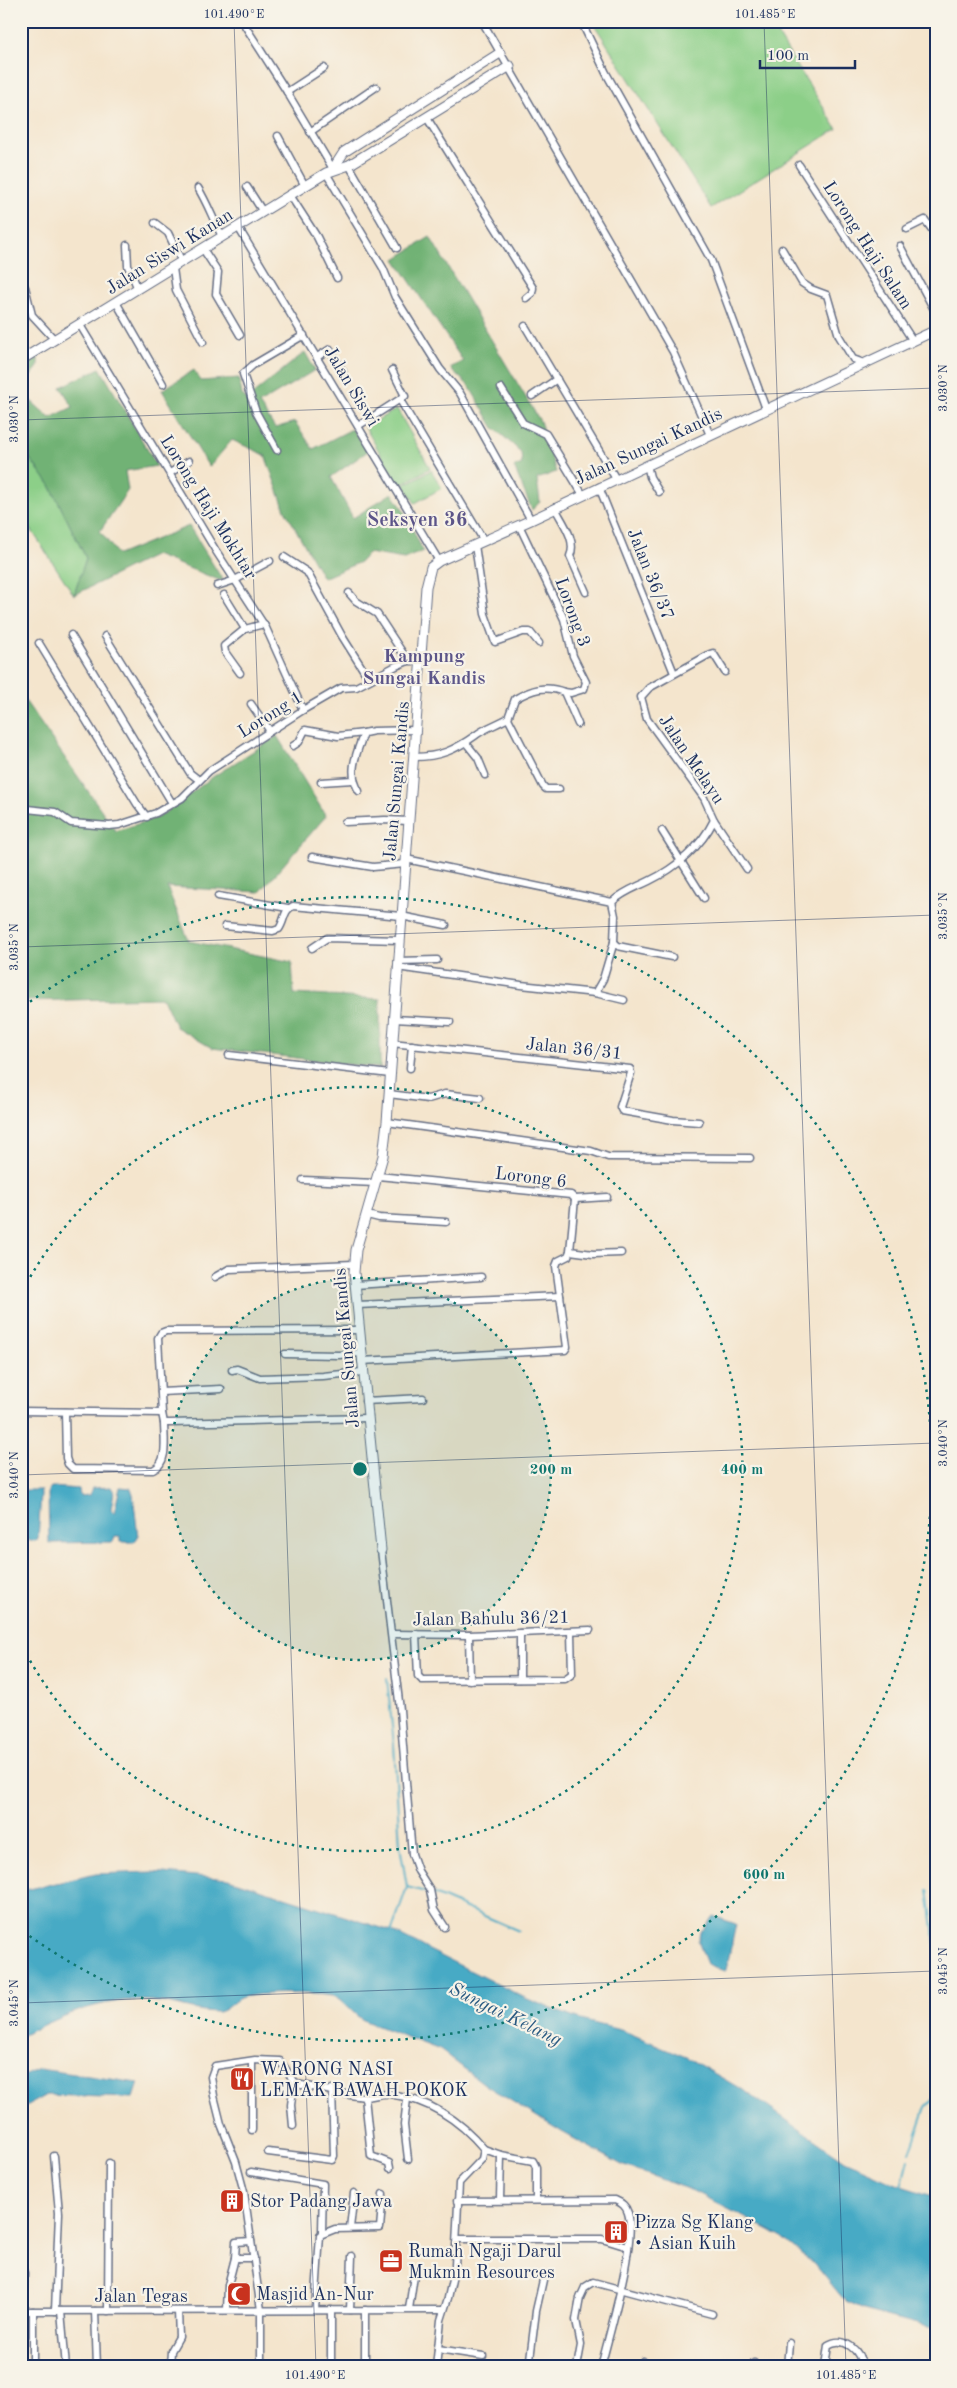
<svg xmlns="http://www.w3.org/2000/svg" width="957" height="2388" font-family="'Old Standard TT',serif">
<style>
.green{fill:#8ccf88;stroke:#547f73}
.forest{fill:#71b274;stroke:#467069}
.water{fill:#46aac5;stroke:#306c92}
.lines{fill:none;stroke-linecap:round;stroke-linejoin:round}
.stream{stroke:#46aac5;stroke-width:2}
.minor-casing{stroke:#676f85;stroke-width:9}
.tertiary-casing{stroke:#676f85;stroke-width:11}
.minor{stroke:#fff;stroke-width:6}
.tertiary{stroke:#fff;stroke-width:9}
.ticks{fill:none;stroke:#1b2f5e;stroke-width:1;stroke-opacity:0.45}
.ring{fill:none;stroke:#0f766e;stroke-width:2.5;stroke-dasharray:2.5 5}
.labels{text-anchor:middle;stroke-width:4.5;stroke-linejoin:round;paint-order:stroke}
.street-label{font-size:18px;fill:#1b2f5e;stroke:#f7f3e8}
.poi-label{font-size:18px;fill:#1b2f5e;stroke:#f7f3e8;text-anchor:start}
.neighbourhood-label{font-size:19px;font-weight:bold;fill:#5c5589;stroke:#f7f3e8}
.water-label{font-size:19px;font-style:italic;fill:#2a5a82;stroke:#f7f3e8}
.quarter-label{font-size:20px;font-weight:bold;fill:#5c5589;stroke:#f7f3e8}
.centre{fill:#0f766e;stroke:#f7f3e8;stroke-width:2.5}
.ring-label{font-size:15px;text-anchor:middle;font-weight:bold;fill:#0f766e;stroke:#f7f3e8;stroke-width:4.5;stroke-linejoin:round;paint-order:stroke}
.neatline{fill:none;stroke:#1b2f5e;stroke-width:2}
.ticks-label{font-size:12px;text-anchor:middle;fill:#1b2f5e}
</style>
<rect width="100%" height="100%" fill="#f7f3e8"/>
<filter id="ink" filterUnits="userSpaceOnUse"><feTurbulence type="fractalNoise" baseFrequency=".02" numOctaves="2"/><feDisplacementMap in="SourceGraphic" scale="10" xChannelSelector="R" yChannelSelector="G"/><feConvolveMatrix kernelMatrix="1 2 1 2 8 2 1 2 1" color-interpolation-filters="sRGB"/></filter>
<filter id="wash" filterUnits="userSpaceOnUse"><feTurbulence type="fractalNoise" baseFrequency=".0096" numOctaves="4" result="noise"/><feDisplacementMap in="SourceGraphic" scale="20" xChannelSelector="R" yChannelSelector="G"/><feGaussianBlur stdDeviation="1.12" result="paint"/><feColorMatrix in="noise" values="0 0 0 0 0 0 0 0 0 0 0 0 0 0 0 0 0 1.4 0 .05"/><feComposite in="paint" operator="in"/></filter>
<g filter="url(#wash)">
<rect width="100%" height="100%" fill="#f4e5cd"/>
<!-- green -->
<g class="green">
<path d="M592,21h177l68,108 -126,79z"/>
<path d="M397,409l33,59 -31,18 -34,-59z"/>
<path d="M21,447l29,38 36,73 -12,37 -53,-81z"/>
<path d="M431,470l11,18 -27,15 -11,-18z"/>
</g>
<!-- forest -->
<g class="forest">
<path d="M430,237l110,184 16,51 -19,7 3,23 -8,8 -18,-43 8,-3 -1,-12 -27,-24 -25,-42 -19,-18 13,-7 -68,-102z"/>
<path d="M305,352l10,18 -56,34 16,24 20,-6 18,27 39,-20 16,22 -37,26 22,41 39,-25 11,16 20,42 -19,8 -36,-6 -8,9 -37,16 -38,-68 -20,-55 -33,-15 -23,27 -47,-77 32,-20 7,11 38,-3 3,17 5,4z"/>
<path d="M38,358v9l-17,21v-20z"/>
<path d="M100,368l57,98 -32,5 3,19 -28,41 18,24 71,-29 35,56 -69,-27 -81,40 12,-37 -36,-73 -29,-38v-55l29,26 23,-11 -12,-20z"/>
<path d="M21,695l95,136 43,-14 55,-41 63,-40 49,80 -66,76 -93,-5 22,54 103,21 2,32 86,5v69l-168,-20 -36,-21 -13,-29 -142,3z"/>
</g>
<!-- water -->
<g class="water">
<path d="M51,1487l28,2 1,7 9,-1 3,-7 19,-1 3,5 -3,17 3,4 6,-26 11,1 2,6 5,43 -4,5h-14v-6h-5l-2,6 -64,1 -1,-53z"/>
<path d="M27,1490h13l1,4 -3,45 -3,2 -14,-2v-48z"/>
<path d="M152,1872l76,7 163,52 134,67 52,21 47,12 62,26 62,36 97,68 56,25 35,11v132l-72,-19 -18,-8 -29,-35 -38,-32 -86,-44 -71,-26 -60,-33 -75,-46 -47,-36 -75,-29c-12,-6 -22,-21 -29,-24 -15,-5 -81,-5 -96,1 -8,4 -13,12 -22,14 -20,0 -38,-7 -57,-10 -52,-8 -95,12 -140,34v-145l75,-17z"/>
<path d="M713,1916l23,8 -10,46 -2,1 -17,-7 -9,-23 2,-9 5,-4z"/>
<path d="M39,2069l99,14 -5,15 -87,-3 -25,14v-32z"/>
</g>
<g class="lines">
<!-- stream -->
<g class="stream">
<path d="M387,1679l7,66 6,101 7,41 -16,46"/>
<path d="M407,1887l22,6"/>
<path d="M928,1890l8,61"/>
<path d="M434,1894l85,37"/>
<path d="M910,2153l16,-46 10,-11"/>
<path d="M901,2187l7,-27"/>
</g>
</g>
</g>
<g filter="url(#ink)">
<g class="lines">
<defs>
<g id="minor">
<path d="M242,21l45,71"/>
<path d="M482,21l191,331 37,83"/>
<path d="M581,21l25,52 105,187 55,149"/>
<path d="M324,68l-37,24 46,77"/>
<path d="M427,118l106,170 -1,5 -6,5"/>
<path d="M310,132l66,-45"/>
<path d="M278,136l27,50"/>
<path d="M349,165l48,83"/>
<path d="M799,165l114,176"/>
<path d="M326,173l57,95 12,29 45,72 20,24 71,127"/>
<path d="M247,187l16,25"/>
<path d="M198,188c10,16 15,32 24,48"/>
<path d="M290,195l27,42 20,41"/>
<path d="M155,223l13,10 14,29"/>
<path d="M238,227l201,334"/>
<path d="M907,229l18,-9 11,15"/>
<path d="M127,245l1,21 10,23"/>
<path d="M900,246l36,67"/>
<path d="M203,249l15,23 -2,22 24,41"/>
<path d="M782,249l20,34 9,6 16,6 12,41 14,23 11,4"/>
<path d="M173,268l3,22 27,52"/>
<path d="M25,287l7,28 23,25"/>
<path d="M116,302l47,82"/>
<path d="M80,325l136,226 50,77 37,82"/>
<path d="M525,326l91,153"/>
<path d="M317,357l13,-8 13,23"/>
<path d="M501,388l22,35 23,11 37,61"/>
<path d="M532,396l25,-17"/>
<path d="M400,400l84,141"/>
<path d="M358,426l47,-30 -13,-26"/>
<path d="M277,450l-21,-38 -13,-38 10,-9 51,-30"/>
<path d="M647,465l3,12 9,15"/>
<path d="M170,473l19,-12"/>
<path d="M599,487l75,186"/>
<path d="M555,508c8,15 22,33 15,48l16,36"/>
<path d="M519,525l45,94 9,37 13,26 -2,7 -13,4 -7,-1"/>
<path d="M475,545l10,69 10,28 28,-10h7l9,11"/>
<path d="M284,557l23,15 35,64 27,43"/>
<path d="M217,586l18,-6 35,-19"/>
<path d="M349,593l7,8 21,13 31,47"/>
<path d="M224,595l21,34 19,-5"/>
<path d="M71,635l101,168"/>
<path d="M105,636l85,137 9,7"/>
<path d="M39,643l98,161 10,13"/>
<path d="M725,672l-12,-19 -3,1 -61,34 -8,9 6,22 57,79 10,22 33,49"/>
<path d="M240,673l-15,-21 -1,-6 21,-17"/>
<path d="M251,704l19,27"/>
<path d="M508,718l35,68 3,3h13"/>
<path d="M466,743l12,15 7,17"/>
<path d="M293,746l6,-4 6,-12 33,6 26,-3"/>
<path d="M414,757c26,0 41,-7 62,-22 9,-7 22,-11 32,-17l7,-19c17,-10 31,-14 49,-7l14,32"/>
<path d="M321,782l32,-2"/>
<path d="M359,791c-12,-19 -2,-39 5,-58l10,-2 42,-1"/>
<path d="M27,809l28,3 16,11 38,3 10,-1 37,-12 26,-15 27,-27 94,-61 38,-22 15,-1 40,-21 12,-5h13"/>
<path d="M345,822l40,-2 24,1"/>
<path d="M662,831l42,67"/>
<path d="M312,857l61,10 32,-3"/>
<path d="M406,859l206,43 3,14 -1,26 4,4 54,11"/>
<path d="M218,896l70,12"/>
<path d="M612,902c12,-11 23,-14 37,-21 27,-13 52,-34 65,-61"/>
<path d="M225,926l48,5 6,-2c6,-8 4,-19 14,-23l108,10 45,9"/>
<path d="M312,948l15,-10 72,2"/>
<path d="M398,961l39,-1"/>
<path d="M397,967l124,18 74,8 29,7"/>
<path d="M595,993l8,-14 11,-37"/>
<path d="M394,1019l56,3"/>
<path d="M392,1043l238,26 1,4 -11,34 2,4 51,9 26,2"/>
<path d="M229,1055l161,19"/>
<path d="M410,1068l2,-23"/>
<path d="M389,1094l39,5 17,-5 35,4"/>
<path d="M387,1122l204,29 17,6 142,1"/>
<path d="M303,1180l73,3"/>
<path d="M575,1199l32,-2"/>
<path d="M367,1215l12,3 67,4"/>
<path d="M570,1251l23,3 28,-1"/>
<path d="M215,1277l14,-8 125,-5"/>
<path d="M355,1285l126,-8"/>
<path d="M357,1305l203,-9"/>
<path d="M359,1330l-193,1 -5,2 -3,5 4,75 2,10h6l197,-5"/>
<path d="M285,1354l54,1 21,-2"/>
<path d="M361,1361l204,-11 2,-3 -11,-81 2,-5 10,-5 2,-5 5,-52 -4,-4 -193,-19"/>
<path d="M232,1370l5,-1 23,9 63,-2 39,-4"/>
<path d="M161,1392l60,-3"/>
<path d="M365,1401l58,-3"/>
<path d="M21,1411l141,2"/>
<path d="M65,1412l1,46 2,6 5,5 80,1c16,-7 11,-32 11,-47"/>
<path d="M381,1550l19,160 12,144 6,17 12,19 4,20 11,17"/>
<path d="M520,1633v46"/>
<path d="M392,1634l77,1 121,-5"/>
<path d="M416,1634l2,42 4,4 143,-1 7,-5 -1,-42"/>
<path d="M469,1635l1,45"/>
<path d="M365,2097l6,59 18,7 1,5"/>
<path d="M407,2099l-3,26 4,34"/>
<path d="M293,2126l-2,-21 3,-23"/>
<path d="M252,2130v-69"/>
<path d="M484,2149l17,6 32,6 3,6v33"/>
<path d="M268,2152l64,8 2,-4 -2,-67"/>
<path d="M54,2156l5,57 -4,98"/>
<path d="M251,2172l72,12 -1,48"/>
<path d="M500,2200l1,-45"/>
<path d="M457,2201l158,-1c7,3 11,6 13,13 9,27 -19,122 -27,154"/>
<path d="M350,2228l4,-35"/>
<path d="M458,2239h144l26,8"/>
<path d="M251,2241l-15,1 -1,16h19"/>
<path d="M21,2266l3,7 -1,38"/>
<path d="M409,2309l5,-34"/>
<path d="M227,2310l1,-25 7,-27"/>
<path d="M315,2310l5,-75 15,-6 45,-1 3,-34"/>
<path d="M331,2310v57"/>
<path d="M350,2310l2,-54"/>
<path d="M21,2311l422,-1"/>
<path d="M33,2311v56"/>
<path d="M61,2311l5,56"/>
<path d="M95,2311l2,56"/>
<path d="M108,2311l1,-148"/>
<path d="M438,2349l45,7"/>
<path d="M404,2365l21,2"/>
<path d="M170,2367l1,-16 8,-14 -1,-26"/>
<path d="M261,2367v-57l-17,-118 -8,-30 -15,-38 -7,-28 -3,-19 4,-11 40,-6 25,1 16,23c21,3 48,11 68,13 9,0 17,-4 26,-3 39,6 70,26 94,55l-2,10 -23,24 -4,83 -7,32 -7,22 -5,47"/>
<path d="M365,2367v-57"/>
<path d="M529,2367l7,-56 7,-31"/>
<path d="M577,2367l4,-22 -5,-25 4,-22 5,-11 8,-5 119,32"/>
<path d="M642,2367l1,-6"/>
<path d="M754,2367v-4"/>
<path d="M787,2367l2,-24"/>
<path d="M825,2367l3,-22c16,-10 33,6 34,22"/>
</g>
<g id="tertiary">
<path d="M333,169l11,-17 156,-99"/>
<path d="M21,360l305,-187 23,-8 161,-99"/>
<path d="M381,1550l-27,-278 2,-22 27,-94 4,-34 39,-535 5,-20 8,-6 92,-41 405,-190"/>
</g>
</defs>
<!-- minor casing -->
<use href="#minor" class="minor-casing"/>
<!-- tertiary casing -->
<use href="#tertiary" class="tertiary-casing"/>
<!-- minor -->
<use href="#minor" class="minor"/>
<!-- tertiary -->
<use href="#tertiary" class="tertiary"/>
</g>
</g>
<!-- ticks -->
<path class="ticks" d="M234,21l82,2346M764,21l82,2346M21,420l915,-32M21,947l915,-32M21,1475l915,-32M21,2003l915,-32"/>
<!-- distance rings -->
<circle cx="360" cy="1469" r="191" fill="#0f766e" fill-opacity=".12"/>
<g class="ring">
<circle cx="360" cy="1469" r="191"/>
<path d="M23 1290A382 382 0 1 1 23 1648"/>
<path d="M24 1006A572 572 0 1 1 24 1932"/>
</g>
<!-- icons -->
<defs>
<symbol id="restaurant-square" viewBox="-11 -11 22 22"><rect x="-9" y="-9" width="18" height="18" rx="4" fill="#c8321e" stroke="#f7f3e8"/><path d="M-5-6h1v4h1v-4h1v4h1v-4h1v5L-1.5 .5V6h-2V.5L-5-1ZM5-6V6H3V1.5H1.5Q1.5-4 5-6Z" fill="#fff"/></symbol>
<symbol id="building-square" viewBox="-11 -11 22 22"><rect x="-9" y="-9" width="18" height="18" rx="4" fill="#c8321e" stroke="#f7f3e8"/><path d="M-4-6H4V6H1V3H-1V6H-4ZM-2.5-4.3h1.7v1.8h-1.7ZM.8-4.3h1.7v1.8H.8ZM-2.5-1h1.7V.8h-1.7ZM.8-1h1.7V.8H.8Z" fill="#fff"/></symbol>
<symbol id="office-square" viewBox="-11 -11 22 22"><rect x="-9" y="-9" width="18" height="18" rx="4" fill="#c8321e" stroke="#f7f3e8"/><path d="M-6-3h4V-5.5h4V-3h4V5H-6ZM-1-4.5V-3h2v-1.5ZM-6 0V1H6V0Z" fill="#fff"/></symbol>
<symbol id="mosque-square" viewBox="-11 -11 22 22"><rect x="-9" y="-9" width="18" height="18" rx="4" fill="#c8321e" stroke="#f7f3e8"/><path d="M3.5-4.9A6 6 0 1 0 3.5 4.9A5 5 0 1 1 3.5-4.9Z" fill="#fff"/></symbol>
</defs>
<g fill-rule="evenodd">
<use href="#restaurant-square" x="228" y="2065" width="28" height="28"/>
<use href="#building-square" x="218" y="2187" width="28" height="28"/>
<use href="#building-square" x="602" y="2218" width="28" height="28"/>
<use href="#office-square" x="377" y="2247" width="28" height="28"/>
<use href="#mosque-square" x="225" y="2280" width="28" height="28"/>
</g>
<g class="labels">
<!-- street labels -->
<g class="street-label">
<text transform="translate(868 245) rotate(57)" y="6">Lorong Haji Salam</text>
<text transform="translate(169 251) rotate(-32)" y="6">Jalan Siswi Kanan</text>
<text transform="translate(352 386) rotate(59)" y="6">Jalan Siswi</text>
<text transform="translate(648 446) rotate(-25)" y="6">Jalan Sungai Kandis</text>
<text transform="translate(209 507) rotate(58)" y="6">Lorong Haji Mokhtar</text>
<text transform="translate(651 574) rotate(68)" y="6">Jalan 36/37</text>
<text transform="translate(573 612) rotate(70)" y="6">Lorong 3</text>
<text transform="translate(270 714) rotate(-32)" y="6">Lorong 1</text>
<text transform="translate(692 759) rotate(56)" y="6">Jalan Melayu</text>
<text transform="translate(396 781) rotate(-85)" y="6">Jalan Sungai Kandis</text>
<text transform="translate(574 1048) rotate(6)" y="6">Jalan 36/31</text>
<text transform="translate(531 1177) rotate(7)" y="6">Lorong 6</text>
<text transform="translate(346 1348) rotate(-95)" y="6">Jalan Sungai Kandis</text>
<text transform="translate(491 1618) rotate(-1)" y="6">Jalan Bahulu 36/21</text>
<text x="141" y="2302">Jalan Tegas</text>
</g>
<!-- poi labels -->
<g class="poi-label">
<text x="260" y="2075">WARONG NASI<tspan x="260" dy="21">LEMAK BAWAH POKOK</tspan></text>
<text x="250" y="2207">Stor Padang Jawa</text>
<text x="634" y="2228">Pizza Sg Klang<tspan x="634" dy="21">• Asian Kuih</tspan></text>
<text x="408" y="2257">Rumah Ngaji Darul<tspan x="408" dy="21">Mukmin Resources</tspan></text>
<text x="256" y="2300">Masjid An-Nur</text>
</g>
<!-- neighbourhood labels -->
<g class="neighbourhood-label">
<text x="424" y="662">Kampung<tspan x="424" dy="22">Sungai Kandis</tspan></text>
</g>
<!-- water labels -->
<g class="water-label">
<text transform="translate(506 2013) rotate(26)" y="7">Sungai Kelang</text>
</g>
<!-- quarter labels -->
<g class="quarter-label">
<text x="417" y="526">Seksyen 36</text>
</g>
</g>
<circle cx="360" cy="1469" r="8" class="centre"/>
<g class="ring-label">
<text x="551" y="1474">200 m</text>
<text x="742" y="1474">400 m</text>
<text x="764" y="1879">600 m</text>
</g>
<!-- margin -->
<rect width="957" height="2388" fill="none" stroke="#f7f3e8" stroke-width="55"/>
<!-- scale -->
<path d="M760 60v8h95v-8" fill="none" stroke="#1b2f5e" stroke-width="2.5"/>
<text x="767" y="60" font-size="15" fill="#1b2f5e" stroke="#f7f3e8" stroke-width="4" paint-order="stroke">100 m</text>
<rect x="28" y="28" width="902" height="2332" class="neatline"/>
<g class="ticks-label">
<text x="234" y="18">101.490°E</text>
<text x="765" y="18">101.485°E</text>
<text transform="translate(943 388) rotate(-90)" y="4">3.030°N</text>
<text transform="translate(14 419) rotate(-90)" y="4">3.030°N</text>
<text transform="translate(943 916) rotate(-90)" y="4">3.035°N</text>
<text transform="translate(14 947) rotate(-90)" y="4">3.035°N</text>
<text transform="translate(943 1443) rotate(-90)" y="4">3.040°N</text>
<text transform="translate(14 1475) rotate(-90)" y="4">3.040°N</text>
<text transform="translate(943 1971) rotate(-90)" y="4">3.045°N</text>
<text transform="translate(14 2003) rotate(-90)" y="4">3.045°N</text>
<text x="315" y="2379">101.490°E</text>
<text x="846" y="2379">101.485°E</text>
</g>
</svg>
